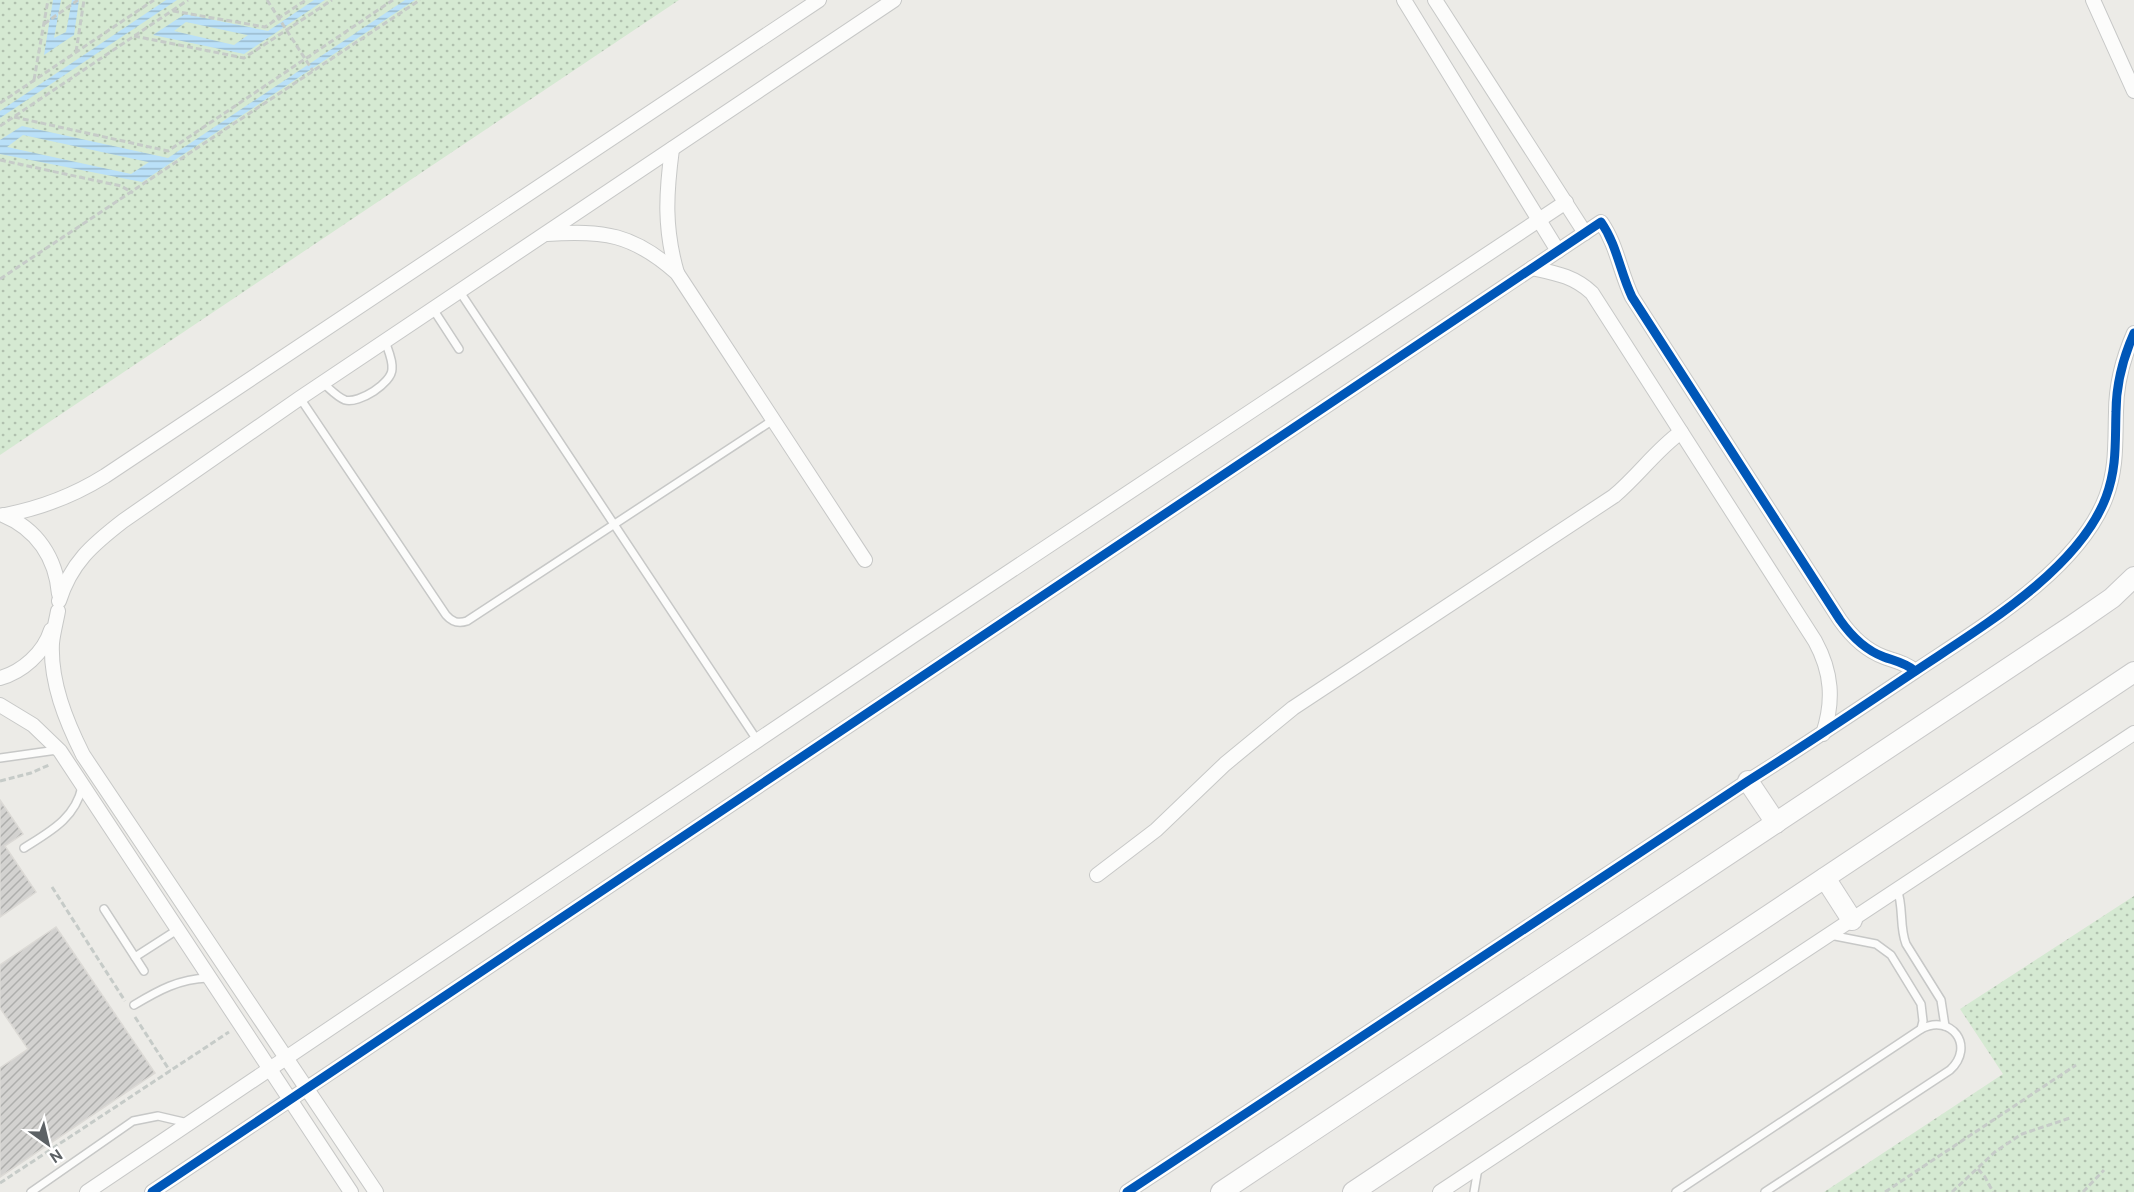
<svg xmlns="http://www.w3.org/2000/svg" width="2134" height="1192" font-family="Overpass,sans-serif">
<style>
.park{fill:url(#park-dots)}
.water{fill:url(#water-rules);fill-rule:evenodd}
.building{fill:url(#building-hatch);stroke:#dcdad6;stroke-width:1.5}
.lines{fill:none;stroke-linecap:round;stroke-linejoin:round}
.service-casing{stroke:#c7c8c7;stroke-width:10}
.minor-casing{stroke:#c7c8c7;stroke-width:16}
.secondary-casing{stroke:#c9c9c9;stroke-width:22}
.path{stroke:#c6cbc8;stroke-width:3;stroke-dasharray:6 3;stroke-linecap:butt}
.service{stroke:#fcfcfb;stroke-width:7}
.minor{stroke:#fcfcfb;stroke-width:14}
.secondary{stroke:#fcfcfb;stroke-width:20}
.cycleway-casing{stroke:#fff;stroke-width:13}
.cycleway{stroke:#0057b8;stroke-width:9}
</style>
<defs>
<pattern id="park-dots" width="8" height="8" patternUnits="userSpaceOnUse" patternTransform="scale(1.5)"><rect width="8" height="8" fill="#d5e9d2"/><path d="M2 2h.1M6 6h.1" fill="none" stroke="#b0c0ae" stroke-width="1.8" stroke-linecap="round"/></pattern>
<pattern id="water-rules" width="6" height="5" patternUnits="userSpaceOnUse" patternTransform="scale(1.5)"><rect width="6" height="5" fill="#bae0f8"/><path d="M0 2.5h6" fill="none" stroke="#9ab9cc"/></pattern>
<pattern id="building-hatch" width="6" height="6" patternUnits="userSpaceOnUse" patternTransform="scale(1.5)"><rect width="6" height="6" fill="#d3d2d0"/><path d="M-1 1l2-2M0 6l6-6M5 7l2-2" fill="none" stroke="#aeaeac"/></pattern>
</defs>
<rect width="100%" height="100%" fill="#ecebe7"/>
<!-- park -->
<g class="park">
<path d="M0,0h679l-679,455z"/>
<path d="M2134,896v296h-310l179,-118 -43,-65z"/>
</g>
<!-- water -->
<g class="water">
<path d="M53,0h8l-7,38 12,-6 6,-32h7l-5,35 -30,20z"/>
<path d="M166,0h11l-177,118v-7z"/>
<path d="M314,0h11l-81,54 -91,-19 32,-21 83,17zM186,22l61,13h1l-14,10 -60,-14z"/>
<path d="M405,0h10l-273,182 -142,-28v-14l22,-14 146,32zM23,135l125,27h1l-18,12 -124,-27z"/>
</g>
<!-- building -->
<g class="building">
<path d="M0,800l23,34 -18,12 31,46 -36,25z"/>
<path d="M56,927l99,146 -155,104v-109l28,-19 -28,-41v-43z"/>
</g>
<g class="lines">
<defs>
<g id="service">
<path d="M460,292l297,448"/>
<path d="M433,309l26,40"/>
<path d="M323,383c7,6 14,14 22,17 14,4 47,-17 47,-31 1,-9 -4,-19 -7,-28"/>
<path d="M300,398l146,217c6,7 12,9 21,6l306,-201"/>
<path d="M0,758l57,-8"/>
<path d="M24,848c25,-16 51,-29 58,-61"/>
<path d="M1897,889c7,18 2,37 9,55l35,56 4,26"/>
<path d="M104,909l40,62"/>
<path d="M1830,935l46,9 15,11 30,49 2,17 -2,8"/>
<path d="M135,957l42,-27"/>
<path d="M134,1005c25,-15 45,-26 74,-27"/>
<path d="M31,1192l102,-71 25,-5 30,7"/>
<path d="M1474,1192l4,-24"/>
<path d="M1676,1192l245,-163c30,-16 55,17 29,41l-185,122"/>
</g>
<g id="minor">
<path d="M1404,0l154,251"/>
<path d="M1435,0l150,233"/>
<path d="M2093,0l41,91"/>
<path d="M672,149c-6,45 -8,79 5,124"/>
<path d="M547,234c57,-4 86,0 130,39l188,287"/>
<path d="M1532,268c23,5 42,8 60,25l223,348c17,31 19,60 8,93"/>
<path d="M3,515c34,14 53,43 56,79"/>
<path d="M5,515c36,-7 68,-19 100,-39l714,-476"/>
<path d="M59,601c12,-38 33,-56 64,-80l177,-123 594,-398"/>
<path d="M58,611c-2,11 -5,22 -6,32 -2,39 14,78 31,112l293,437"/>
<path d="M0,678c22,-6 44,-25 51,-48"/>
<path d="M0,705l33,20 27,26 291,441"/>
<path d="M1097,875l59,-45 69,-66 68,-56 321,-212c24,-20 42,-46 67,-64"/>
<path d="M87,1192l827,-557 652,-433"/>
<path d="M152,1192l1449,-970c16,23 19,50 31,75l208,323c12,17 25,30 44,37 11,4 22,6 31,14"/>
<path d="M1127,1192l621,-411c56,-35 111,-72 166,-109 64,-43 164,-101 192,-175 11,-29 9,-55 10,-85 0,-28 7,-54 18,-79"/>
<path d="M1440,1192l694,-459"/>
</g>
<g id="secondary">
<path d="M1748,781l28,42"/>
<path d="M1825,878l27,42"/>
<path d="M1221,1192l852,-567 39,-27 22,-21"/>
<path d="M1353,1192l781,-520"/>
</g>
</defs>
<!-- service casing -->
<use href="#service" class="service-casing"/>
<!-- minor casing -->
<use href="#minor" class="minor-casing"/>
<!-- secondary casing -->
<use href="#secondary" class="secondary-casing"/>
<!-- path -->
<g class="path">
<path d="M267,0l46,71"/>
<path d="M173,11l92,16 41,-27"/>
<path d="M44,24l34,-24"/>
<path d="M134,36l110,22 88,-58"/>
<path d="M76,52l8,-52"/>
<path d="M34,80l14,-80"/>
<path d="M0,103l154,-103"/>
<path d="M14,117l154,34 225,-151"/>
<path d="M0,126l188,-126"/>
<path d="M0,160l121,26 12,7"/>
<path d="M0,279l420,-279"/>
<path d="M0,781l31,-8 18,-8"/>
<path d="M52,887l73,114"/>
<path d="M135,1017l35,54"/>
<path d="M1978,1169l7,8 8,15"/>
<path d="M0,1183l229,-151"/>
<path d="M1885,1192l191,-127"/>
<path d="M1952,1192l44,-41 26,-17 48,-16"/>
<path d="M2083,1192l21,-22"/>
</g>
<!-- service -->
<use href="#service" class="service"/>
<!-- minor -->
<use href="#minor" class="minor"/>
<!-- secondary -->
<use href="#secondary" class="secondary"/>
<defs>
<g id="cycleway">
<path d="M152,1192l1449,-970c16,23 19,50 31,75l208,323c12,17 25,30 44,37 11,4 22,6 31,14"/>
<path d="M1127,1192l621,-411c56,-35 111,-72 166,-109 64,-43 164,-101 192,-175 11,-29 9,-55 10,-85 0,-28 7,-54 18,-79"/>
</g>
</defs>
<!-- cycleway casing -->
<use href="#cycleway" class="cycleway-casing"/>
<!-- cycleway -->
<use href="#cycleway" class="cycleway"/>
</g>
<!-- north arrow -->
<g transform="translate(48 1144) rotate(146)" stroke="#ffffff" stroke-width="4.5" paint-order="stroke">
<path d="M0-4.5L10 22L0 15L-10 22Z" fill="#5c6165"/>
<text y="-9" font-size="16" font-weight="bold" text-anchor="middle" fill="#5c6165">N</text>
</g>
</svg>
